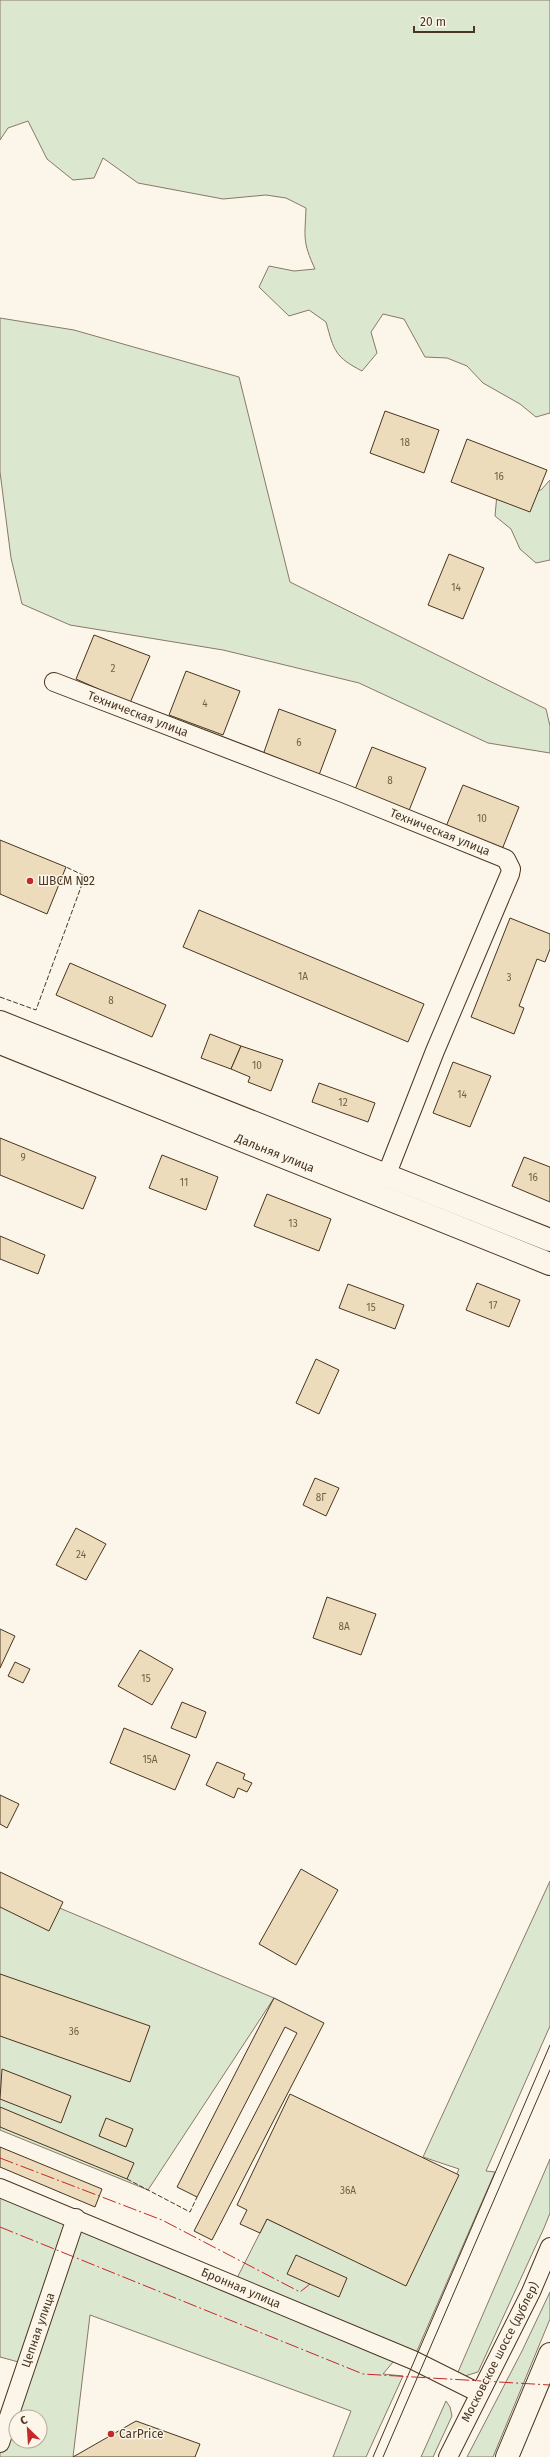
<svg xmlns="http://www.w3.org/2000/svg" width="550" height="2457" font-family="'Fira Sans',sans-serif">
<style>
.green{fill:#dce7d0;stroke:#887966;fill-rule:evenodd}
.building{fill:#ecdcbc;stroke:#4a3520}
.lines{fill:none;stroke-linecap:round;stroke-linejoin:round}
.street-casing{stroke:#4a3520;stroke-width:20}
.secondary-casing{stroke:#4a3520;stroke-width:24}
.primary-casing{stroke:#4a3520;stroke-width:24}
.street{stroke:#fbf6e9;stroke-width:18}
.secondary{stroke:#fbf6e9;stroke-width:22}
.primary{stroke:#fbf6e9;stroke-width:22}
.tram{stroke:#4a3520;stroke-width:1}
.fence{stroke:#4a3520;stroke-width:1;stroke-dasharray:5 2;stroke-linecap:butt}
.power{stroke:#c62828;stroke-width:1;stroke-dasharray:14 3 2 3;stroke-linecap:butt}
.poi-dot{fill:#c62828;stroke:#fbf6e9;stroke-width:1.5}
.labels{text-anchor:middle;stroke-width:3;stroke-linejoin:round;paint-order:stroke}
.number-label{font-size:10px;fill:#725f47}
.street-label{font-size:12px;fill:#4a3520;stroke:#fbf6e9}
.poi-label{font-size:12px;fill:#4a3520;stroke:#fbf6e9;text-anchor:start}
</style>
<rect width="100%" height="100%" fill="#fbf6e9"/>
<!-- green -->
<g class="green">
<path d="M0,0h550v413l-14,4 -16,-13 -37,-21 -16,-17 -20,-8 -22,-1 -21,-38 -21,-5 -12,18 6,21 -15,18c-27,-14 -28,-20 -36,-49l-17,-12 -20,6 -30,-29 10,-21 25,5 21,-2c-13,-28 -10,-32 -9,-61l-20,-10 -20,-3 -43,4 -85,-16 -35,-25 -9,20 -21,2 -26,-21 -19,-38 -20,7 -8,12z"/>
<path d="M0,318l74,12 165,47 51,205 256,127 4,17v27l-62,-10 -129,-60 -136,-33 -153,-25 -48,-21 -11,-46 -11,-86z"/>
<path d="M550,480v80l-14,3 -16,-14 -9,-20 -16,-13 2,-22 44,-4z"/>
<path d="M550,1881v145l-64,145 9,1 -82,188 -14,-5 -16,19 20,2 -37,81h-33l18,-46 -261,-96 -17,142h-73v-17l26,-76 -26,-7v-169l234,96 33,-65 139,66 53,-116 -36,-12zM16,2417h24v24h-24z"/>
<path d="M0,1883l274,115 -126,192 -148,-60z"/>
<path d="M550,2159v54l-6,15 -66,144 -23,7z"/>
<path d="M550,2292v27l-57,138h-26l55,-106z"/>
<path d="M446,2401l4,6 2,9 -19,41h-12z"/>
</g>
<!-- building -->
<g class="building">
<path d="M385,411l54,19 -15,43 -54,-20z"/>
<path d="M467,439l80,31 -17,42 -79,-30z"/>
<path d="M449,554l35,14 -21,51 -35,-14z"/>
<path d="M94,635l56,21 -20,47 -54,-24z"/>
<path d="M186,671l54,20 -17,44 -54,-20z"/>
<path d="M279,709l57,21 -17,45 -56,-20z"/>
<path d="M372,747l54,21 -18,45 -54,-21z"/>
<path d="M463,785l56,22 -18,45 -56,-23z"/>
<path d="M0,840l66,27 -19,47 -47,-20z"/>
<path d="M199,910l225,94 -16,38 -225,-95z"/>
<path d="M510,918l40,16v15l-5,13 -8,-3 -18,47 5,2 -10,26 -43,-17z"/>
<path d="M70,963l96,42 -14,32 -96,-42z"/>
<path d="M210,1034l31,12 -10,23 -30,-11z"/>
<path d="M241,1046l42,14 -12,31 -23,-9 2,-5 -19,-8z"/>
<path d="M453,1062l38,14 -21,51 -37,-14z"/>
<path d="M319,1083l56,20 -7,19 -56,-20z"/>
<path d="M0,1138l96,39 -13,32 -83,-34z"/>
<path d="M162,1155l56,22 -12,33 -57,-22z"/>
<path d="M524,1157l26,10v35l-38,-16z"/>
<path d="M267,1194l64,25 -12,32 -65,-25z"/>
<path d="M0,1236l45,19 -7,19 -38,-15z"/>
<path d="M477,1283l43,17 -11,27 -43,-17z"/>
<path d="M348,1284l56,21 -9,24 -56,-21z"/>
<path d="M316,1359l23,11 -20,44 -23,-11z"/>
<path d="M315,1478l24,10 -13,28 -23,-11z"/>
<path d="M76,1528l30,16 -20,36 -30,-15z"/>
<path d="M327,1597l49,17 -15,41 -48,-17z"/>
<path d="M0,1629l15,7 -15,32z"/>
<path d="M140,1650l33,19 -21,36 -34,-19z"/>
<path d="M15,1662l15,7 -7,14 -15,-7z"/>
<path d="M182,1702l24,10 -10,26 -25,-10z"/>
<path d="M124,1728l66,27 -15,35 -65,-27z"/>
<path d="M217,1762l28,12 -2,5 9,4 -5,9 -9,-4 -4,10 -28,-13z"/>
<path d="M0,1795l19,9 -12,24 -7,-4z"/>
<path d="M301,1869l37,21 -42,75 -37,-21z"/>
<path d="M0,1872l63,30 -14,29 -49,-24z"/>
<path d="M0,1974l150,52 -20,56 -130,-46z"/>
<path d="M274,1998l50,25 -112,217 -18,-9 103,-198 -12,-6 -88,170 -20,-10z"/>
<path d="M2,2069l69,27 -10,27 -61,-24z"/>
<path d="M290,2094l169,81 -53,111 -139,-67 -7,14 -20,-9 7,-14 -10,-5z"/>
<path d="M0,2107l134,56 -7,16 -127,-52z"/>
<path d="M106,2118l27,11 -7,18 -27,-11z"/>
<path d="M0,2147l102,42 -7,18 -95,-40z"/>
<path d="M296,2255l51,23 -8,19 -52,-23z"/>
<path d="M136,2421l64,23 -5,13h-122z"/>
</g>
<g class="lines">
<defs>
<g id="street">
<path d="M54,682l289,111 163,66 5,10 -1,5 -75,177 -49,125"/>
<path d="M0,2188l413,172 66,33"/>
<path d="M0,2443l76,-225"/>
<path d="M448,2457l83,-165 19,-45"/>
</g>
<g id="secondary">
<path d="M0,1022l550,218"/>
<path d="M0,1043l550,221"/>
</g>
<path id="primary" d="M507,2457l43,-103"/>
</defs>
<!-- street casing -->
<use href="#street" class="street-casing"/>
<!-- secondary casing -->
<use href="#secondary" class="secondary-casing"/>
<!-- primary casing -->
<use href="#primary" class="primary-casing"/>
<!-- street -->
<use href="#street" class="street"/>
<!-- secondary -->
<use href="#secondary" class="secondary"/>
<!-- primary -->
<use href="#primary" class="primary"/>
<!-- tram -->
<g class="tram">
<path d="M373,2457l177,-412"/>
<path d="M383,2457l167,-387"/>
</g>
<!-- fence -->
<g class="fence">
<path d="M0,997l36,13 49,-134 -19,-9"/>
<path d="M127,2179l63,33 7,-15"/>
</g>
<!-- power -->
<g class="power">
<path d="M0,2158l162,62 138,72 10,-8"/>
<path d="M0,2227l363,147 187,11"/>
</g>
</g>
<!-- markers -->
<g class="poi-dot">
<circle cx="30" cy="881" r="4"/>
<circle cx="111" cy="2434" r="4"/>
</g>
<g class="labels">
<!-- number labels -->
<g class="number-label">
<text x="405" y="446">18</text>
<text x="499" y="480">16</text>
<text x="456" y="591">14</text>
<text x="113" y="672">2</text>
<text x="205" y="707">4</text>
<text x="299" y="746">6</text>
<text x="390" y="784">8</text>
<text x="482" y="822">10</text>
<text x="303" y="980">1А</text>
<text x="509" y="981">3</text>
<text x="111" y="1004">8</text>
<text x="257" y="1069">10</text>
<text x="462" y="1098">14</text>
<text x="343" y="1106">12</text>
<text x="23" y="1161">9</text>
<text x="533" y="1181">16</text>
<text x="184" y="1186">11</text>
<text x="293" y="1227">13</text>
<text x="493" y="1309">17</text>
<text x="371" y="1311">15</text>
<text x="321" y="1501">8Г</text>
<text x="81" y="1558">24</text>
<text x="344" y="1630">8А</text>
<text x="146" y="1682">15</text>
<text x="150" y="1763">15А</text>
<text x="74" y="2035">36</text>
<text x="348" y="2194">36А</text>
</g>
<!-- street labels -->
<g class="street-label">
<text transform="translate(138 714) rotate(21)" y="4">Техническая улица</text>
<text transform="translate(440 832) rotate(22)" y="4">Техническая улица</text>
<text transform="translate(275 1153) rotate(22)" y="4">Дальняя улица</text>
<text transform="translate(241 2288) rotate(23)" y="4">Бронная улица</text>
<text transform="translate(38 2330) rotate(-71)" y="4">Цепная улица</text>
<text transform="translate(500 2352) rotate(-63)" y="4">Московское шоссе (дублер)</text>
</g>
<!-- poi labels -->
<g class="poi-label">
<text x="38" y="885">ШВСМ №2</text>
<text x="119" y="2438">CarPrice</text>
</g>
</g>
<!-- north arrow -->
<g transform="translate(28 2429) rotate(335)"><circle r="19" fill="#fbf6e9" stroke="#b4a999"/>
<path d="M0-3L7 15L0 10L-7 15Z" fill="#c62828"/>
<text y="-6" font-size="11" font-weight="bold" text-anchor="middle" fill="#4a3520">С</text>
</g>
<!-- scale -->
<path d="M414 26v6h60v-6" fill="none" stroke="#4a3520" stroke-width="2"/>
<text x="420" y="26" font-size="12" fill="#4a3520" stroke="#fbf6e9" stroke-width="3" paint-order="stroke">20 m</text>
</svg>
